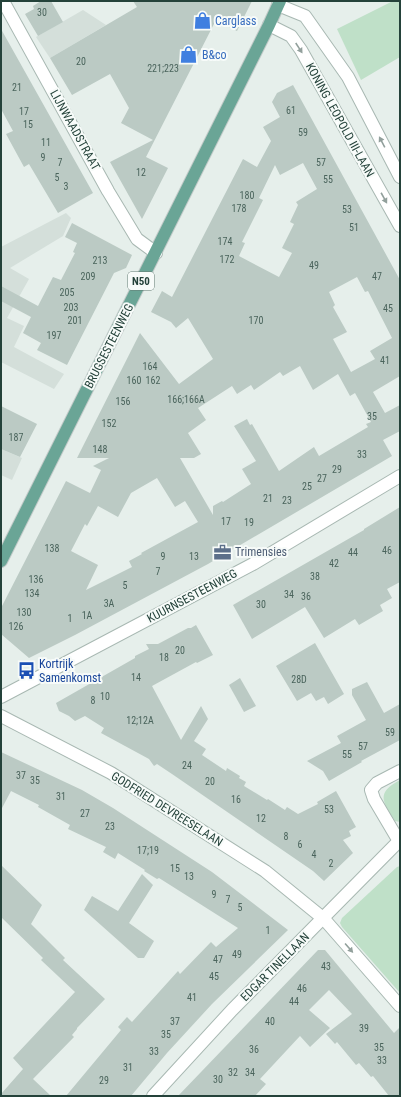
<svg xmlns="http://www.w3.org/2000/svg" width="401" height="1097" font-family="'Roboto Condensed',sans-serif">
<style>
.built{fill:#d4dfda}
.green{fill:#bfe0c8}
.building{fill:#bbcac4;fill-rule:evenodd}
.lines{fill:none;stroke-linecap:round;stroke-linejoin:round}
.minor-casing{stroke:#a8b8b2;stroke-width:14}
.major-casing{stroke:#c2cac8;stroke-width:14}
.minor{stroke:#fff;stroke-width:12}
.major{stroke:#6aa596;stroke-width:12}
.oneway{fill:#92a09c}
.labels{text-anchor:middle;stroke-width:4;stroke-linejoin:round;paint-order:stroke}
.number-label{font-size:10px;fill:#4a645c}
.shield{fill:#f7fbf9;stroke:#637a73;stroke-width:1}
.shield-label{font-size:11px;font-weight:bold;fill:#24423a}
.shop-label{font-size:12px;fill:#366cbe;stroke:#f7fbf9;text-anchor:start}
.street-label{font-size:12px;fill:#24423a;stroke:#f7fbf9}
.service-label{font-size:12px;fill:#4e5e75;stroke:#f7fbf9;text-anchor:start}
.transit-label{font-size:12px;fill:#164399;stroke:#f7fbf9;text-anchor:start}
</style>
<rect width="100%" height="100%" fill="#e6efeb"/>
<!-- built -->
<g class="built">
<path d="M83,10l23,15 -56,33 -14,-21z"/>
<path d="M66,213l5,5 -8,18 -53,32 19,11 -22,39 17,8 -10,21 50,27 -10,15 -53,-27v-115z"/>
<path d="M1,449l21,9 -10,22 -11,-5z"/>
</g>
<!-- green -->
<g class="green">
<path d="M393,1h7v56l-39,23 -24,-51z"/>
<path d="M400,780v42l-5,-1c-12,-19 -20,-28 5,-41z"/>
<path d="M400,866v127l-58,-66 -2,-4 2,-5 55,-51z"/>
</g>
<!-- building -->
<g class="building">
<path d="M41,1h10l12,21 -25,14 -13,-22 9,-5 -1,-3z"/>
<path d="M133,1h119l-15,30 -21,-11 -70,137 22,11 -26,51 -32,-57 43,-22 -32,-17 8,-15 -19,-34 -38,21 -22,-37 87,-51z"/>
<path d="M1,29l92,164 -35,20 -29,-49 -5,3 -18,-33 7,-3 -12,-22z"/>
<path d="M293,85l107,195v96l-27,16 12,21 15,-8v26l-17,9 9,16 -184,108 -133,71 -46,23 -28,-24v-26l65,-127 24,12 11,-23 -8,-4 16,-8h-32l63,-125 39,51 34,-25 -25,-41 -12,10 -5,-6 -20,-10 11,-21 10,6 71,-138 14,8 14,-26 -8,-14 17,-10 -8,-15 5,-9zM303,163l14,26 -21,13 2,3 -8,17 4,2 -12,24 10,5 -13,24 -40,-21 6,-13 -3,-1 21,-42 -4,-2 16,-33 5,10zM357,277l8,15 3,-1 24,47 -22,13 5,8 -24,13 -18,-33 14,-7 -14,-25 2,-2 -6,-13zM300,366l13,24 25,-16 12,22 5,-3 16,29 -5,2 2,3 -49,29 -5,-9 -35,24 -27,-47 -2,1 -3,-6 -13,7 22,35 -14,8 9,15 -28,18 -1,-1 -9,5v9l-33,-57h14l7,-4 -13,-21 18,-13 -8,-12 34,-22 5,8 14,-9 3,5 26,-18 3,4zM157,478l18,29 10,-6 13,21 -57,31 1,1 -13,7 3,6 -46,23 12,-25 -27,-14 14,-27 2,2 11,-20 20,11 13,-24z"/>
<path d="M72,223l60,32 -6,13 -12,5 -47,92 -30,-15 4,-7 -18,-10 8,-16 -30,-16v-15l37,20 15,-29 8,3 14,-27 -2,-1 4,-9 -12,-6z"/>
<path d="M1,406l36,18 -17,33 -19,-8z"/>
<path d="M400,507v75l-13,7 5,9 -12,7 3,6 -24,14 -4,-6 -31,19 -19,-31 -53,32 -19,-34 131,-75v-1z"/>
<path d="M196,625l17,30 -16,8 -1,-1 -44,24 29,54 20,-34 7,13 -14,22 12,8 -4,6 24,16 1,-3 13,8 -1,2 7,4 -2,4 23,14 1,-1 17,11 2,-3 11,7 20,-10 -1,-2 19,-11 20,36 -7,4 2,5 -8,4 10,13 -29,28 -11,-10 -141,-97 -15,-10 -3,2 -5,-7 -48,-26 3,-5 -19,-12 -10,5 -6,-5 -10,-5 -3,-8 79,-45v-2l14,-7 -3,-5h12l30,-16h3z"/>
<path d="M315,643l29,51 -16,10 -4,-7 -8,4 -5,-8 -14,8 -21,-35z"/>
<path d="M240,678l16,28 -12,6 -15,-27z"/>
<path d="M367,682l17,31 16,-9v36l-39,21 1,1 -33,19 -6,-10 -16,-10 34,-18 -4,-7 29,-16 -14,-25v-6z"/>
<path d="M1,752l81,38 31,18 99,64 76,58 -76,74 -45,49 -36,43h-65l55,-66 -3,-3 9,-10 5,5 46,-51 2,3 31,-32 5,5 22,-19 -79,-50 -2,1 -13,-8 1,-1 -27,-17 -3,6 -12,-7 3,-5 -38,-18 2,-4 -32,-18 1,-2 -28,-14 -10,19z"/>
<path d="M1,865l41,40 -11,19 34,34 -2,2 42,39 -28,29v1l-5,6 2,2 -41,42 18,17h-50v-2l22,-25 -10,-11 62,-66 -34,-32 2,-2 -42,-41z"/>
<path d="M142,874l11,11 -24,38 25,18 -10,17h-6l-54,-48 8,-14 26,15z"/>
<path d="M318,950h7l69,83 6,-6v69h-11l-16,-20 -2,1 -12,-14 -3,2 -19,-23 -2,2 -9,-10 26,-20 -23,-24 -20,20 21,18 -20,19 -10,-11 -40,43 6,5 -11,12h-77z"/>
</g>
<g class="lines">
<defs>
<g id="minor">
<path d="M3,1l105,190 29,48 19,14"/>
<path d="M278,5l27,11 43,61 52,100"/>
<path d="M269,25l22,11 10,14 99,176"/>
<path d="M1,697l252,-133 147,-88"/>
<path d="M1,716l110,57 154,98 59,48 76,87"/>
<path d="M400,771l-23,12 -6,7 3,9 26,44"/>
<path d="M153,1096l79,-86 168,-170"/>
</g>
<path id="major" d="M1,561l268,-536 11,-24"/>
</defs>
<!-- minor casing -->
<use href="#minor" class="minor-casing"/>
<!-- major casing -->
<use href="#major" class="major-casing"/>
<!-- minor -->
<use href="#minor" class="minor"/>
<!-- major -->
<use href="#major" class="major"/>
</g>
<!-- one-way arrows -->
<defs><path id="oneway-solid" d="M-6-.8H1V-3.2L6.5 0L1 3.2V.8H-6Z"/></defs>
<g class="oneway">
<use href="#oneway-solid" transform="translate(299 48) rotate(57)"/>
<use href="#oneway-solid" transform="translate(382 142) rotate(-118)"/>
<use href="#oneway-solid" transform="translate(384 198) rotate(61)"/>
<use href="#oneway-solid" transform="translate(349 948) rotate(49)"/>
</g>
<!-- icons -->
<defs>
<symbol id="shop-bare" viewBox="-9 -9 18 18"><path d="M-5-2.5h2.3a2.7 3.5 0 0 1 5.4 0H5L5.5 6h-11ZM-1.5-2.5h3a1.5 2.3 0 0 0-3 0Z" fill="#3f7fe0" stroke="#f7fbf9" stroke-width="2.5" paint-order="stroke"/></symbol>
<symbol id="office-bare" viewBox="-9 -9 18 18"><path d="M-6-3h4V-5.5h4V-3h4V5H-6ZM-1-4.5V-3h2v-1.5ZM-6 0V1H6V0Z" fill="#5c6f8a" stroke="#f7fbf9" stroke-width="2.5" paint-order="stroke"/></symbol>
<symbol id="bus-bare" viewBox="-9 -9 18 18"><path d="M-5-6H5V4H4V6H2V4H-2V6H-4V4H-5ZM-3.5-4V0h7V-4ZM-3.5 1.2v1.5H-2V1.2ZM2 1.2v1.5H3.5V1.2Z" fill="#1a4fb4" stroke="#f7fbf9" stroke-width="2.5" paint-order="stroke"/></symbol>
</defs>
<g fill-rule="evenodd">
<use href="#shop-bare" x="190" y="8" width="25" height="25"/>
<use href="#shop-bare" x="176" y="42" width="25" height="25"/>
<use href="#office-bare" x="210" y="540" width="25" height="25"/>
<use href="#bus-bare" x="14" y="658" width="25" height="25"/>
</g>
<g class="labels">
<!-- number labels -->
<g class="number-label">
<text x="42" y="16">30</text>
<text x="81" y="65">20</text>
<text x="163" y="72">221;223</text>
<text x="17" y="91">21</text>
<text x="291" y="114">61</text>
<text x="24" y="115">17</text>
<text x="28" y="128">15</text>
<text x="303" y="136">59</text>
<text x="46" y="146">11</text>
<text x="43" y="161">9</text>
<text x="60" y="166">7</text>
<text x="321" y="166">57</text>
<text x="141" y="176">12</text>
<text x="57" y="181">5</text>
<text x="328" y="183">55</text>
<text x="66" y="190">3</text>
<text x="247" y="199">180</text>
<text x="239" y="212">178</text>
<text x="347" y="213">53</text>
<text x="354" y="231">51</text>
<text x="225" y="245">174</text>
<text x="227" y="263">172</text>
<text x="100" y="264">213</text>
<text x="314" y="269">49</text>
<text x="88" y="280">209</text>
<text x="377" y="280">47</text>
<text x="67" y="296">205</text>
<text x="71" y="311">203</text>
<text x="388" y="312">45</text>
<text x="75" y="324">201</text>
<text x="256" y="324">170</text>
<text x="54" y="339">197</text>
<text x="385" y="364">41</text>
<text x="150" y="370">164</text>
<text x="134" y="384">160</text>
<text x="153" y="384">162</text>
<text x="186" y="403">166;166A</text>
<text x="123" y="405">156</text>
<text x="372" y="420">35</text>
<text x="109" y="427">152</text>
<text x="16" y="441">187</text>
<text x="100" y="453">148</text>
<text x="362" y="458">33</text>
<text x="337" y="473">29</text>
<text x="322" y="482">27</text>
<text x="307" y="490">25</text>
<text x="268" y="502">21</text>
<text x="287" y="504">23</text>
<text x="226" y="525">17</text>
<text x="249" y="526">19</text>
<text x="52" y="552">138</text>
<text x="387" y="554">46</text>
<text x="353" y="556">44</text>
<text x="163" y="560">9</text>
<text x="194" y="560">13</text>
<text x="334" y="567">42</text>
<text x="158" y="575">7</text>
<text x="315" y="580">38</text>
<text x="36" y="583">136</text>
<text x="125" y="589">5</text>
<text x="32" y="597">134</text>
<text x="289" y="598">34</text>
<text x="306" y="600">36</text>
<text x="109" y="607">3A</text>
<text x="261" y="608">30</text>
<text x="24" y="616">130</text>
<text x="87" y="619">1A</text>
<text x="70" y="622">1</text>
<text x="16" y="630">126</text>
<text x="180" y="654">20</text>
<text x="164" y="661">18</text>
<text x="136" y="681">14</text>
<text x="299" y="683">28D</text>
<text x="105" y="700">10</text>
<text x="93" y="704">8</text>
<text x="140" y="724">12;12A</text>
<text x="390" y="736">59</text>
<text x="363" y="750">57</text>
<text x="347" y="758">55</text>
<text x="187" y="769">24</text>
<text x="21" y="779">37</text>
<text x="35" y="784">35</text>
<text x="210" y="785">20</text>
<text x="61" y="800">31</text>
<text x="236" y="803">16</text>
<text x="329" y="813">53</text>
<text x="85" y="817">27</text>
<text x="261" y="822">12</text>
<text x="110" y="830">23</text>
<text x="286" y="840">8</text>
<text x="300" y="848">6</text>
<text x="148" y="854">17;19</text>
<text x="314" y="858">4</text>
<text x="331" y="867">2</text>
<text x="175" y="872">15</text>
<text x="189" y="880">13</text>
<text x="214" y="898">9</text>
<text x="228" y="903">7</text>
<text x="240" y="911">5</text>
<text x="268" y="934">1</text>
<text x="237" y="958">49</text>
<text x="218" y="963">47</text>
<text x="326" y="970">43</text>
<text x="214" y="980">45</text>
<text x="302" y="992">46</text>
<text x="192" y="1001">41</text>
<text x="294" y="1005">44</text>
<text x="175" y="1025">37</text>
<text x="270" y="1025">40</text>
<text x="364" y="1032">39</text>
<text x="166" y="1038">35</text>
<text x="379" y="1051">35</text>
<text x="254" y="1053">36</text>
<text x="154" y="1055">33</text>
<text x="382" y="1064">33</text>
<text x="128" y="1071">31</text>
<text x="233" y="1076">32</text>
<text x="250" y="1076">34</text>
<text x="218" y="1083">30</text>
<text x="104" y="1084">29</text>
</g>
<!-- shield labels -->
<rect class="shield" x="128" y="272" width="26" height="18" rx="3"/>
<g class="shield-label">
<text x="141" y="285">N50</text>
</g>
<!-- shop labels -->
<g class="shop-label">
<text x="215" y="25">Carglass</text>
<text x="202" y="59">B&amp;co</text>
</g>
<!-- street labels -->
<g class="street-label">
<text transform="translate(340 120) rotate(61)" y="4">KONING LEOPOLD III-LAAN</text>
<text transform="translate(75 130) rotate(61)" y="4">LIJNWAADSTRAAT</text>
<text transform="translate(109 346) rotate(-63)" y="4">BRUGSESTEENWEG</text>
<text transform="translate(192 596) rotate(-28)" y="4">KUURNSESTEENWEG</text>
<text transform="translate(167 809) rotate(32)" y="4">GODFRIED DEVREESELAAN</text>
<text transform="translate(275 967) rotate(-45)" y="4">EDGAR TINELLAAN</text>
</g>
<!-- service labels -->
<g class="service-label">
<text x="235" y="556">Trimensies</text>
</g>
<!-- transit labels -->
<g class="transit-label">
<text x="39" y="668">Kortrijk<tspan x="39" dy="14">Samenkomst</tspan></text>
</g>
</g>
<!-- border -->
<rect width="401" height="1097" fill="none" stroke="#24423a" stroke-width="4"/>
</svg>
